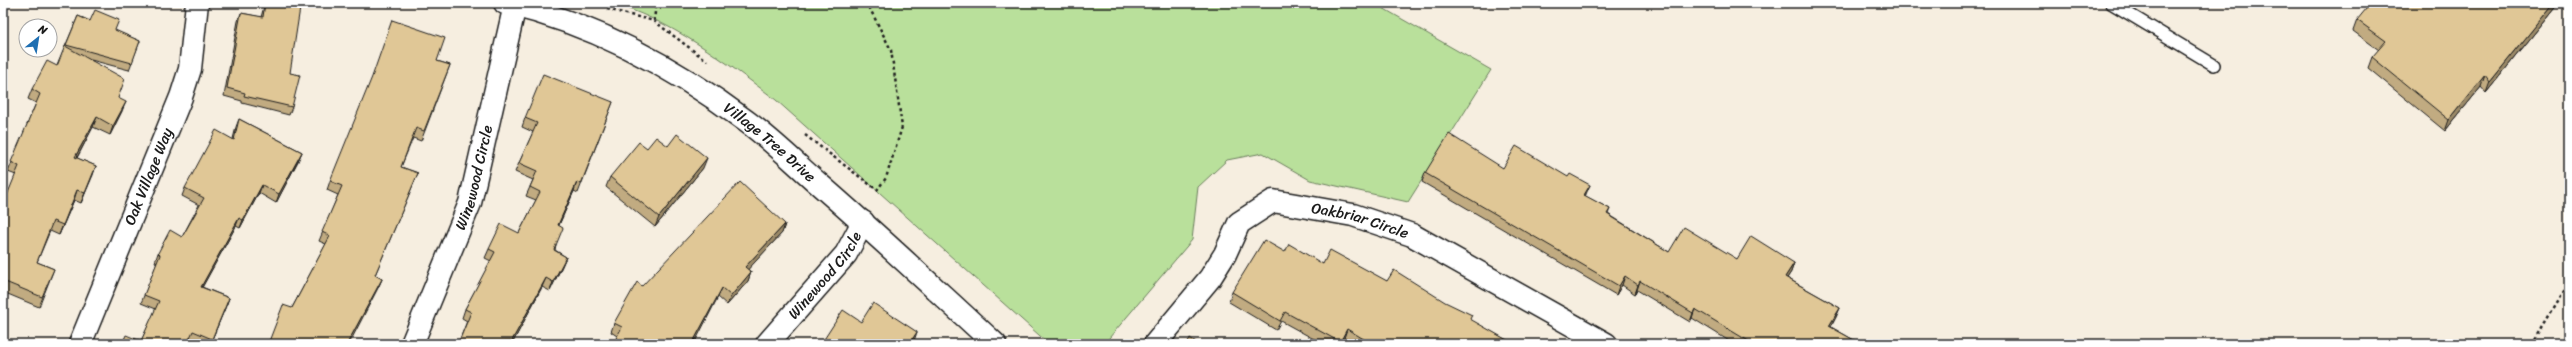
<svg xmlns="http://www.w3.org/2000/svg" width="2572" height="347" font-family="Sriracha,sans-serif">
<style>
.green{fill:#b9e09b;stroke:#6a7e5c}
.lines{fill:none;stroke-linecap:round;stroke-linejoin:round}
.lane-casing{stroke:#1c1c1c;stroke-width:14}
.street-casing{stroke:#1c1c1c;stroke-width:25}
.path{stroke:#1c1c1c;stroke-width:2.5;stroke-dasharray:3 3;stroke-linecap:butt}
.lane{stroke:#fff;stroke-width:11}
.street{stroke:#fff;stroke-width:22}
.wall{fill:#c1ab81;stroke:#1c1c1c}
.shaded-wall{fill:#9d8b69;stroke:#1c1c1c}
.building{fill:#e0c796;stroke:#1c1c1c}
.labels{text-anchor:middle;stroke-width:3.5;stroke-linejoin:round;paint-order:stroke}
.street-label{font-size:15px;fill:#1c1c1c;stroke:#fff}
</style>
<rect width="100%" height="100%" fill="#f6eee0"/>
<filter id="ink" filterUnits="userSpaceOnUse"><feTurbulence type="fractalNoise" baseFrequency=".025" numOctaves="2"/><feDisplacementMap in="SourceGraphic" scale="8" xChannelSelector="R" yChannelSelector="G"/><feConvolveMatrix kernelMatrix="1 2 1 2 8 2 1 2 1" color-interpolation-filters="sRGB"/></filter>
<g filter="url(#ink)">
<!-- green -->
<path class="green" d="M609,3h765l117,67 -83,132 -98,-22 -47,-27 -36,7 -29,27 -6,53 -88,104h-55l-273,-244c-47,-36 -109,-83 -167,-97z"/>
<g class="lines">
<defs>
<path id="lane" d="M2111,3l103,62"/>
<g id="street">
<path id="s1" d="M505,3c89,21 169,64 241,118 26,19 50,43 74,64 60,52 117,106 175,159"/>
<path id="s2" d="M80,344l101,-247 9,-28 7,-66"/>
<path id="s3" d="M412,344l58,-141 45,-198"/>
<path id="s4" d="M767,344l79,-90 17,-32"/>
<path id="s5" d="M1155,344l55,-66 15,-24 14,-31 34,-22 80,14 59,20 194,109"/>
</g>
</defs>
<!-- lane casing -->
<use href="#lane" class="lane-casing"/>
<!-- street casing -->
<use href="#street" class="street-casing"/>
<!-- path -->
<g class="path">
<path d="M607,9l47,12 53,40"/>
<path d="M654,21l2,-18"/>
<path d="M805,135l72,55 9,-12 16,-51 -11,-77 -24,-47"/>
<path d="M2531,344l38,-63"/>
</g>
<!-- lane -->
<use href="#lane" class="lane"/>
<!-- street -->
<use href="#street" class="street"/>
</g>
<!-- wall -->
<g class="wall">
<path d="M265,3l25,70 2,34 -3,8 -47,-12v-2l-18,-5 14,-75 3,-8 20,4z"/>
<path d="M2559,3l-73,90 -5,-6 -36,44 -77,-63 4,-11 7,-7 -26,-19 4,-11z"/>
<path d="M78,16l62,25 -11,29 -38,-10 27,38 4,13 -12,24 -17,-8 -16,31 19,8 -15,37 -7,-3 -15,35 -9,-4 -13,31 17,7 -15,38 -36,-15v-86l13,-31 -8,-3 28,-69 -8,-4 4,-10 25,-23z"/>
<path d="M437,61l13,4 -29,76 -8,-3 -12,29 17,6 -43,102 7,4 -4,9 -110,56 24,-36 34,-64 -7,-3 19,-46 -11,-5 3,-9z"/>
<path d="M613,102l-35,91 -4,-2 -15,34 -4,25 11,7 -4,9 -12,25 -8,-4 -30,57h-54l9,-23 -5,-3 3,-9 26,-48 -6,-3 4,-9 30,-16 17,-33 -10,-4 7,-16 -18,-8 4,-9 14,-31 -11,-5 3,-9z"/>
<path d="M239,119l63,33 -4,9 -22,42 -17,-10 -19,35 -4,-2 -34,61 27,11 -19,46h-9l-11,-4 -2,4h-66l19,-3 15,-32 -15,-6 16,-40 -2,-1 3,-9 24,-16 17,-32 -17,-9 3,-8 48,-49 3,-12z"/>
<path d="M668,146l35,22 -48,59 -49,-40 4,-10 37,-29z"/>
<path d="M1503,168l83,26 -1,2 25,13 -2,5 61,38 68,7 57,4 -3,9 -4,6 53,30 -4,9 -5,10 30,17h-127l-42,-26 -2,4 -53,-32 -2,4 -13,-9 -6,10 -194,-113 3,-9z"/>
<path d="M785,224l-3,9 -34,36 3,3 -3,9 -21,24 -9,-8 -101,39 -6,-4 3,-9z"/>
<path d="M1285,252l38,12 64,17 83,39 44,24h-161l-9,-6 -3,6h-18l-42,-23 -5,9 -47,-28 3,-10z"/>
</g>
<!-- shaded-wall -->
<g class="shaded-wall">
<path d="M2554,3h5l-73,90 4,-11z"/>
<path d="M2485,75l-4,12 -36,44 4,-11z"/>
<path d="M126,102l-4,9 -12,24 3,-9z"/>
<path d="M97,117l-4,10 -21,40 3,-10z"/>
<path d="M302,152l-4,9 -22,42 3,-9z"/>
<path d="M707,158l-4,10 -48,59 4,-10z"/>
<path d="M96,166l-3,9 -12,28 4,-10z"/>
<path d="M577,182l-3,9 -19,43 3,-9z"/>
<path d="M262,185l-3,8 -19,35 3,-8z"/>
<path d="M1590,185l-4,9 -5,10 3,-9z"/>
<path d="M77,190l-3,10 -15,35z"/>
<path d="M239,218l-3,8 -38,69 3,-8z"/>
<path d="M785,224l-3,9 -40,43 3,-9z"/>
<path d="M566,257l-4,9 -12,25 3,-9z"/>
<path d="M1794,263l-3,9 -9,14 3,-9z"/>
<path d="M751,272l-3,9 -21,24 4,-9z"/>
<path d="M1625,276l-3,9 -6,10 3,-9z"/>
<path d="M546,278l-4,9 -30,57h-2z"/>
<path d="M382,279l-4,9 -29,56h-2z"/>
<path d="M1640,281l-3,9 -2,4 3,-9z"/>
<path d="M722,288l-4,9 -24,47h-2z"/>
<path d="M229,298l-3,8 -16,38 2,-5z"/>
<path d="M1840,308l-4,9 -10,19 3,-10z"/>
<path d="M1695,309l-3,9 -2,4 3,-9z"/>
<path d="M1347,329l-3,9 -3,6h-2z"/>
<path d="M917,332l-3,9 -3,3h-2z"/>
</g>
<!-- building -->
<g class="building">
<path d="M265,3h7l28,5 -10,65 10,2 -8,32 -48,-11 1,-3 -18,-5 14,-75 22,4z"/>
<path d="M2371,3h183l-64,79 -5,-7 -36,45 -77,-63 14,-16 -29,-21z"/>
<path d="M95,10l24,10 -4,10 25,11 -8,22 -66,-18 12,-29 12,5z"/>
<path d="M392,20l53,18 -8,23 13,4 -26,66 -8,-3 -15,39 17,6 -43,102 7,4 -34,63 5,2h-85l15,-39 9,3 38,-72 -8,-4 20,-46 -12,-5 42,-104z"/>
<path d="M65,46l60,33 -7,19 8,4 -13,24 -16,-9 -22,40 21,9 -11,27 -8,-3 -14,35 -10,-4 -16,41 17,7 -12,28 -39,-16v-65l4,-9 -4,-2 16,-39 -8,-4 29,-68 -8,-5 15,-28 10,5z"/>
<path d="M543,74l70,28 -32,82 -4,-2 -19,43 5,3 -9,22 12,7 -13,25 -7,-4 -36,66h-52l13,-32 -6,-3 30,-57 -6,-3 12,-25 18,9 21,-41 -10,-5 7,-16 -18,-8 18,-40 -12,-5z"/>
<path d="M239,119l63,33 -23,42 -17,-9 -19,35 -4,-2 -38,69 28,11 -17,41 -19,-8 -6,13h-65l4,-9 15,6 18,-40 -15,-6 16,-40 -2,-2 12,-23 12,7 22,-39 -19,-10 31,-58 18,10z"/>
<path d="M677,134l30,24 -48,59 -49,-40 29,-35 8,6 9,-11 12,9z"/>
<path d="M1449,134l54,34 13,-22 52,31 2,-3 20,11 -6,10 26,14 -3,5 62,38 15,-25 53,32 14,-23 43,27 -9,14 55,31 -11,18 32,18h-107l-14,-8 -45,-27 -2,4 -53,-32 -2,4 -13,-9 -6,10 -194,-113z"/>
<path d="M740,182l45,42 -40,43 6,5 -20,24 -9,-8 -30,56h-79l9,-17 -8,-4 23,-41 5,4z"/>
<path d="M1264,240l21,12 4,-8 34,20 7,-14 57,31 7,-11 51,32 27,13 -2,4 44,25h-142l-25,-15 -7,13 -55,-30 -5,9 -48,-29z"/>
<path d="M873,303l44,29 -8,12h-88l22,-34 18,12z"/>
<path d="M1190,338l9,6h-12z"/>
<path d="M1901,341l5,3h-6z"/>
</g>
</g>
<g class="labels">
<!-- street labels -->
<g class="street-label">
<text dy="5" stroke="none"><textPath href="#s1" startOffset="302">Village Tree Drive</textPath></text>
<text dy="5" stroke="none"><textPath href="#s2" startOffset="181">Oak Village Way</textPath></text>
<text dy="5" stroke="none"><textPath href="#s3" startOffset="178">Winewood Circle</textPath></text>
<text dy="5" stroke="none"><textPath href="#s5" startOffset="278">Oakbriar Circle</textPath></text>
<text dy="5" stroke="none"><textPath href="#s4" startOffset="90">Winewood Circle</textPath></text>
</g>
</g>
<!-- margin -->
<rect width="2572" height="347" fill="none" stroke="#fff" stroke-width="16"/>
<rect x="8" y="8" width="2556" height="331" fill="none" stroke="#1c1c1c" stroke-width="1.5" filter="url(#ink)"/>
<!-- north arrow -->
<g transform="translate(38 38) rotate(30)"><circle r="19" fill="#ffffff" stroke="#a4a4a4"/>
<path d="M0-3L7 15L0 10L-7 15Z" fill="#1f6fb2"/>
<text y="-6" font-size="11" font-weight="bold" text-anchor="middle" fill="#1c1c1c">N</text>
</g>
</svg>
